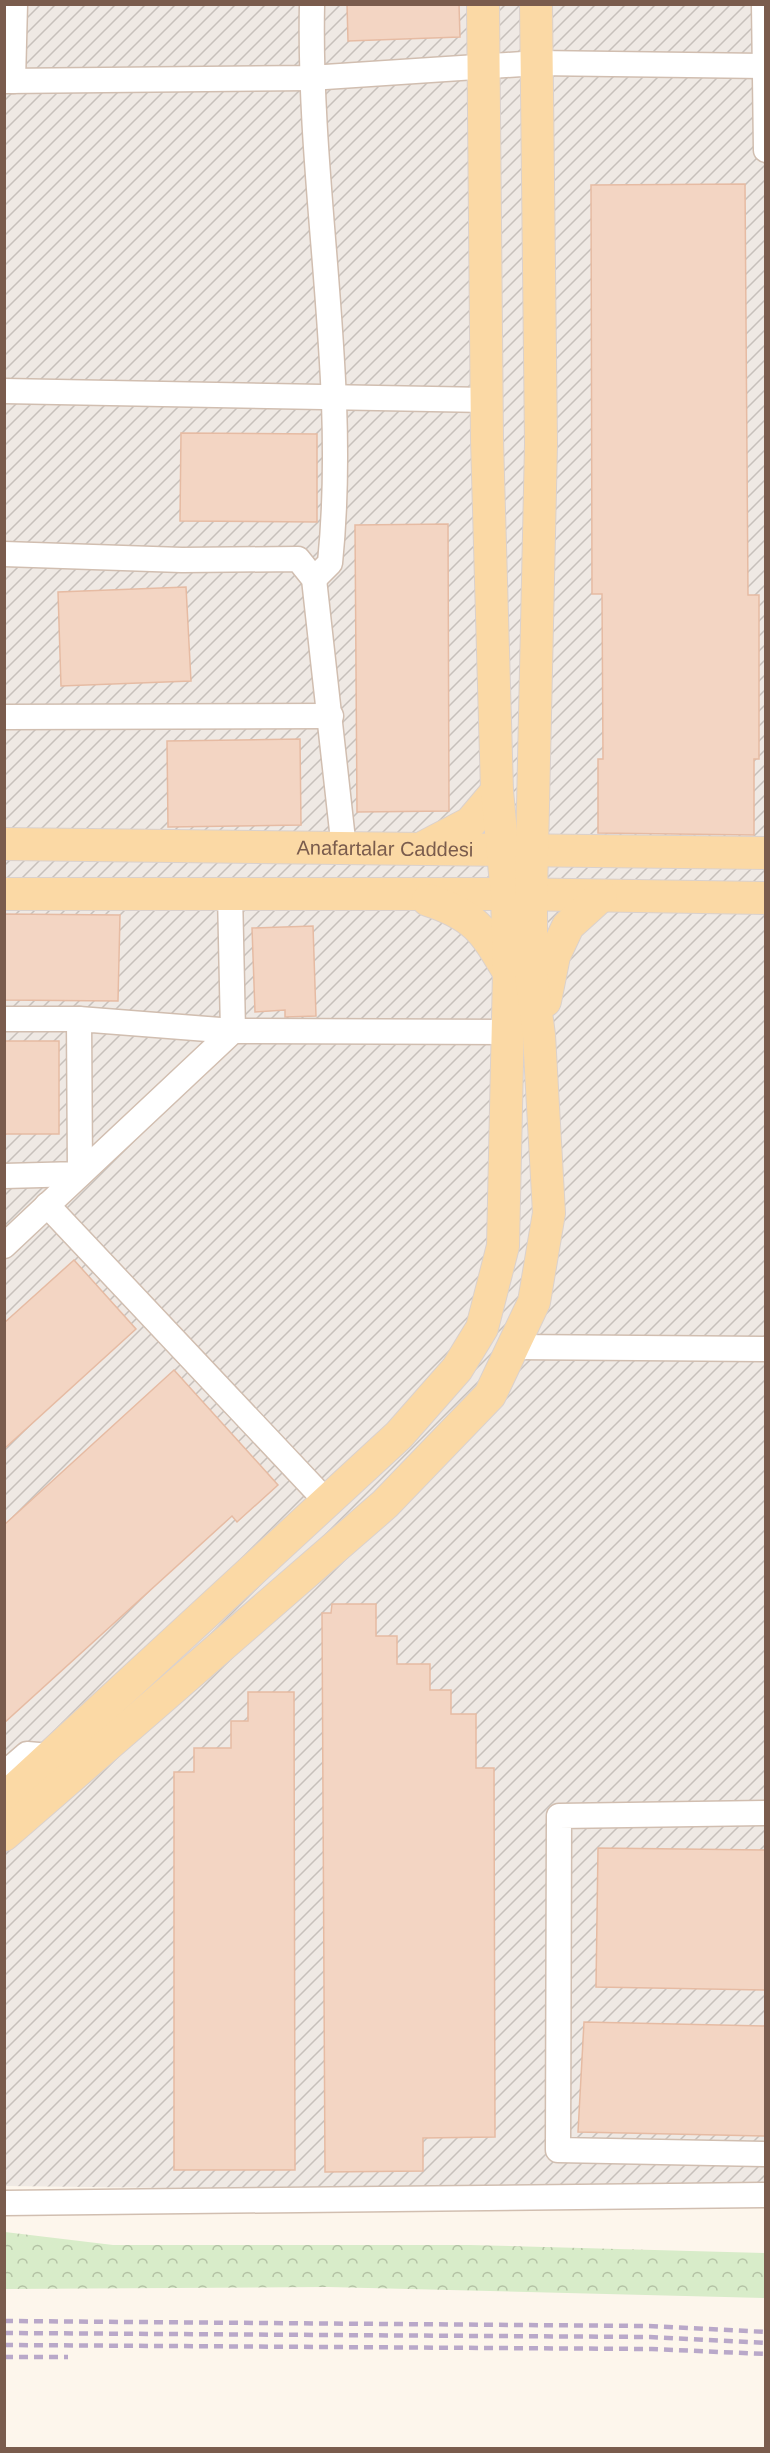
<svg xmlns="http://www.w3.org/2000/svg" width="770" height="2453" font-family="Arial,sans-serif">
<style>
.industrial{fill:url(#industrial-furrows)}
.forest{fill:url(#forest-crowns)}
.building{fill:#f3d5c3;stroke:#e6bba3;stroke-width:1.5}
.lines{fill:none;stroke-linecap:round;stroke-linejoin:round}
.minor-casing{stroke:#d1beb0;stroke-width:27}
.major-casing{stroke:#dad1cd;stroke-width:34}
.minor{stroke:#fff;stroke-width:24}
.major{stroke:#fbd9a5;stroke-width:32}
.rail{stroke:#b9a8c9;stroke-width:4.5;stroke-dasharray:9 6;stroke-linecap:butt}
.labels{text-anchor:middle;stroke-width:4.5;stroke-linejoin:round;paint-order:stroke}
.street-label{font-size:20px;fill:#7a5c4d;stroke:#fffaf3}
</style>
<defs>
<pattern id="industrial-furrows" width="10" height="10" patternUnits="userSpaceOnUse" patternTransform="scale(1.5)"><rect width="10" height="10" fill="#efe9e4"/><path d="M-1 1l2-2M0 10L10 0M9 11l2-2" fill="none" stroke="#c7c0bb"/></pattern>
<pattern id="forest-crowns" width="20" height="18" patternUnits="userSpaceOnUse" patternTransform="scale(1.5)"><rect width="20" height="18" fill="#d8ecc9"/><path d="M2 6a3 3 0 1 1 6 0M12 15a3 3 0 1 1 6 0" fill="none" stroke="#b4c2a5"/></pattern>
</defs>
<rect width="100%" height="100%" fill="#fdf6ec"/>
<!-- industrial -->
<path class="industrial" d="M5,5h760v2190l-760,-9z"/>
<!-- forest -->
<path class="forest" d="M5,2232l108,13h357l295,8v45l-437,-11 -323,2z"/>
<!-- building -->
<g class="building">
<path d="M347,4h112l1,33 -112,4z"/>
<path d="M745,184l3,411h11v164h-5v76l-156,-2v-74h5l-1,-165h-10l-1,-409z"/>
<path d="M181,433l136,1v88l-137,-1z"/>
<path d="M448,524l1,287 -92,1 -2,-287z"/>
<path d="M186,587l5,94 -130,5 -3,-94z"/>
<path d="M300,739l1,86 -133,2 -1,-86z"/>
<path d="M4,914l116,1 -2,86 -114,-1z"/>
<path d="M313,926l3,90 -31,1v-7l-30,2 -3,-84z"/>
<rect x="4" y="1041" width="55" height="93"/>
<path d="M74,1260l62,69 -132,120v-126z"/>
<path d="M174,1370l104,115 -41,37 -5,-6 -228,207v-198z"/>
<path d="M332,1604h44v32h21v28h33v26h21v24h25v54h18l1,369 -72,1v33l-98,1 -3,-559h9z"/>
<path d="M248,1692h46l1,478h-121v-398h20v-24h37v-27h17z"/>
<path d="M598,1848l167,2v140l-169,-3z"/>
<path d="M584,2022l181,4v110l-187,-4z"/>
</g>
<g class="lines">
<defs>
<g id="minor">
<path d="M312,4c-4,187 37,373 18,559l-16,16"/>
<path d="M764,4l2,146"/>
<path d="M4,81l306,-3 227,-15 229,3"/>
<path d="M13,81l2,-77"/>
<path d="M4,391l483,9"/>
<path d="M4,554l178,6 116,-1 16,20 30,270"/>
<path d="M4,717l327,-1"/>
<path d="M4,1019h75"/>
<path d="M4,1176l76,-2 -1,-155 154,12 -3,-138"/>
<path d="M47,1205l280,297"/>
<path d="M4,1246l229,-215 276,1"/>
<path d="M513,1347l253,2"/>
<path d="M4,1774l23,-20 23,2 9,9"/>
<path d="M766,1813l-207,3 -1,334 208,4"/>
<path d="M4,2203l762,-8"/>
</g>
<g id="major">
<path id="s1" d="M4,844l762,9"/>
<path d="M422,848l48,-25 27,-32"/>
<path d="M4,894h503l259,4"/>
<path d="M428,900c46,15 56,30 80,71"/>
<path d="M545,1001l9,-45 14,-30 33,-30"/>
<path d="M4,1799l395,-364 58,-66 25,-41 21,-82 6,-274 -2,-78 -10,-103 -10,-351 -4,-436"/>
<path d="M4,1835l381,-331 105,-109 44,-93 15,-89 -10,-178 -8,-60v-79l10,-452 -5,-440"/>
</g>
</defs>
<!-- minor casing -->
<use href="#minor" class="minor-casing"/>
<!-- major casing -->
<use href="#major" class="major-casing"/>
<!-- minor -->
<use href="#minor" class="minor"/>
<!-- major -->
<use href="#major" class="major"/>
<!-- rail -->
<g class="rail">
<path d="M4,2321l645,5 117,6"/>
<path d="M4,2333l646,4 116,6"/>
<path d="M4,2345l648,4 114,5"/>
<path d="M4,2357h64"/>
</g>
</g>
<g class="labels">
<!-- street labels -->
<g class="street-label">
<text dy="7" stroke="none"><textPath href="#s1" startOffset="381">Anafartalar Caddesi</textPath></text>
</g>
</g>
<!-- border -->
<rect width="770" height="2453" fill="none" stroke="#7a5c4d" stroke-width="12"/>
</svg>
